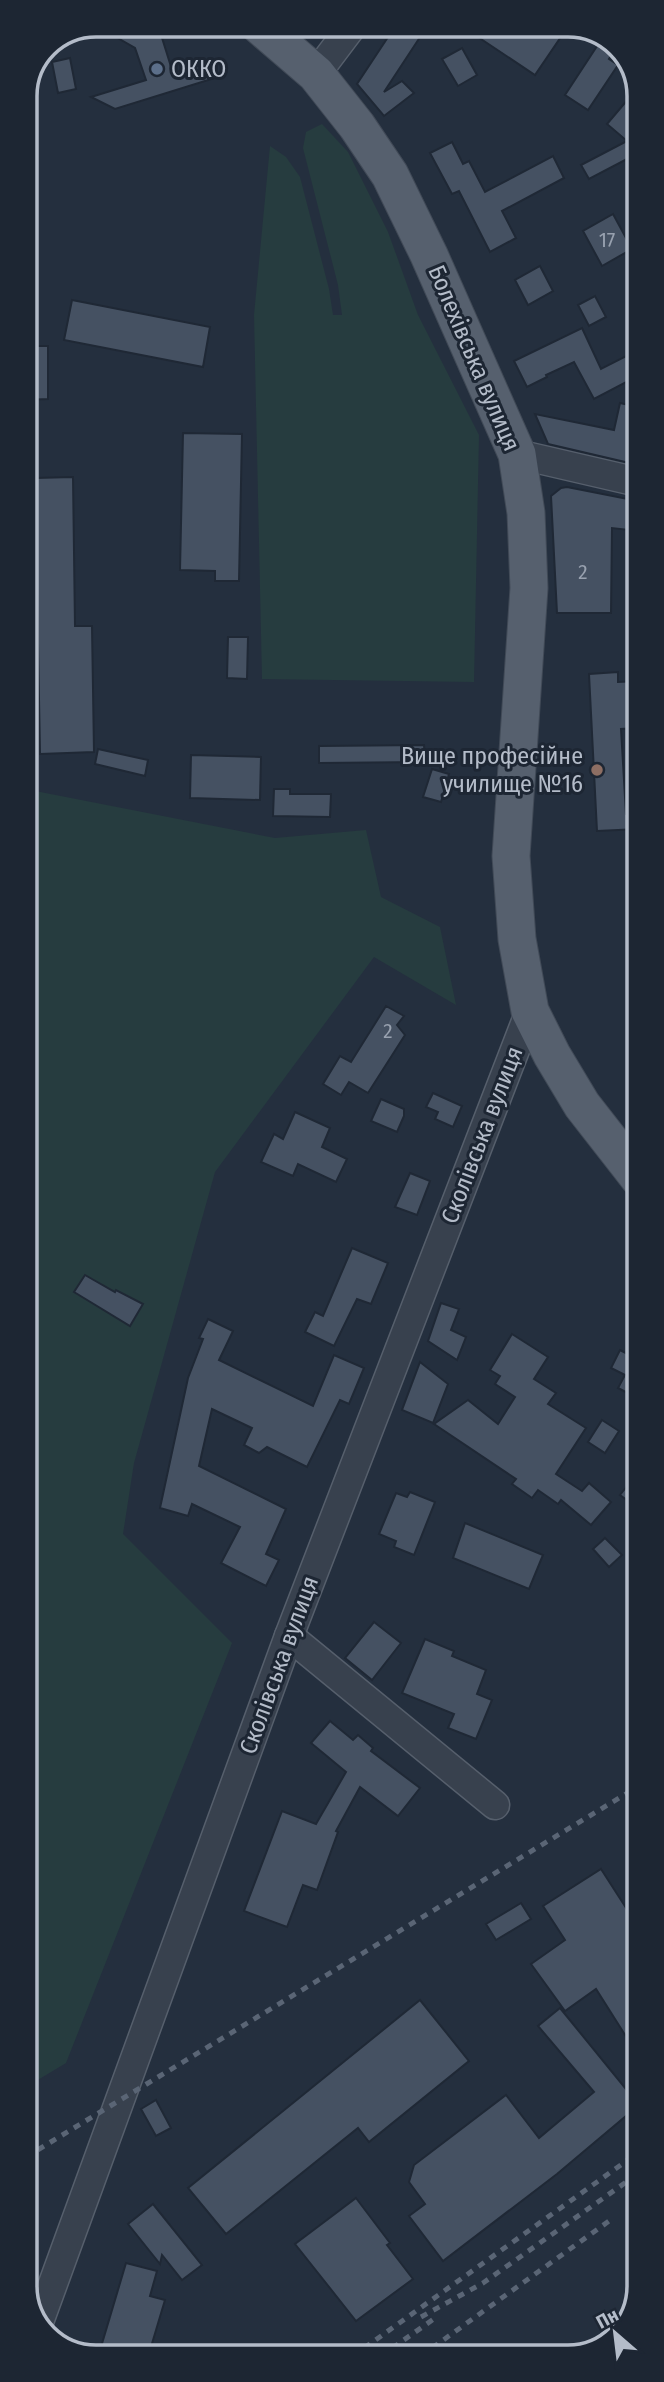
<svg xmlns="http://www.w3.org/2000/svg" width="664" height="2382" font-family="'Fira Sans Condensed',sans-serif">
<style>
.green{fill:#263c3f}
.building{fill:#455162;stroke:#1f2835;stroke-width:2}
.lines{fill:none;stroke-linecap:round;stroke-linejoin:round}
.minor-casing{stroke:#565f6c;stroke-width:31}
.major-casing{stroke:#414a57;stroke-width:39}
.minor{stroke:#38414e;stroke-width:28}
.major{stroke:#56606e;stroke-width:37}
.rail{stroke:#5a6575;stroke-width:5;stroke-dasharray:7 7;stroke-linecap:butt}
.service-dot{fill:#5c6f8a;stroke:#1d2633;stroke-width:2.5}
.education-dot{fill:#8d6e63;stroke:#1d2633;stroke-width:2.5}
.labels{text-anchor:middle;stroke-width:6;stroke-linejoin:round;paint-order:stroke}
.number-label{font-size:21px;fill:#98a1af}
.poi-label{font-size:24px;fill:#b4bcc9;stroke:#1d2633;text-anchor:start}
.street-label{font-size:24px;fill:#b4bcc9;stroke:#1d2633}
.rim{fill:none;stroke:#b4bcc9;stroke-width:3.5}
</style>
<rect width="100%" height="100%" fill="#242f3e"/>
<!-- green -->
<g class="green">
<path d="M322,124l26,28 40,80 30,83 61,120 -5,247 -212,-3 -8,-364 16,-169 16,11 14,20 29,112 4,26h9l-4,-30 -35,-137 3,-16z"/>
<path d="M25,789l250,49 91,-8 15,67 59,30 16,78 -82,-48 -159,215 -81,291 -11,71 109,109 -166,420 -40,24z"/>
</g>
<!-- building -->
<g class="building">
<path d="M95,25h63l15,48 24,-8 21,12 -103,32 -24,-12 55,-17 -11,-32z"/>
<path d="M396,25h32l-44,67 18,-11 12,12 -30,23 -27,-32z"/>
<path d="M460,25h109l-34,50z"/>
<path d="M603,37l13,5 1,4 -8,13 9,6 -30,45 -23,-15z"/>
<path d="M462,48l15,27 -19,11 -16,-27z"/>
<path d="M70,58l6,31 -18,4 -6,-31z"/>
<path d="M629,98l9,7v63l-11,-9 -38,20 -8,-14 46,-24 -20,-17z"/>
<path d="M452,142l11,22 6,-3 16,31 68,-36 11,22 -62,33 14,27 -26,14 -31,-61 -7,3 -22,-41z"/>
<path d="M613,214l19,35 -30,17 -19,-35z"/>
<path d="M540,266l13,25 -25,14 -13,-25z"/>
<path d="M595,296l11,21 -17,9 -11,-21z"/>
<path d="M72,300l138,27 -7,40 -139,-27z"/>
<path d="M582,328l19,41 31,-16 6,12v11l-44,23 -20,-37 -28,13 1,2 -20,10 -13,-26z"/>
<path d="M25,346h23v53l-23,1z"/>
<path d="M620,403l18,4v58l-90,-21 -13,-30 79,16z"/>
<path d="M183,433l59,1 -3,147h-24v-10l-35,-1z"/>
<path d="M73,477l2,149h17l2,126 -54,2 -5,-276z"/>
<path d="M567,487l71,14v30l-26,-3 -1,85h-54l-6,-117 10,-8z"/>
<path d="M228,637h20l-1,42 -20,-1z"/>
<path d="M618,672v10l20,-1v47l-17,1 5,85 13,-1v16l-42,2 -8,-157z"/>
<path d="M424,745l1,17 -106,1v-17z"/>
<path d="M98,749l50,11 -3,16 -50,-12z"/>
<path d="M191,755l70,2 -1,43 -70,-2z"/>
<path d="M432,769l17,5 -8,28 -18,-5z"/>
<path d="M274,789h16v5h41l-1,23 -57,-1z"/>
<path d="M386,1006l18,10 -7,9 8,10 -37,58 -19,-11 -8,13 -18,-11 17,-28 11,6z"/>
<path d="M433,1093l29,13 -9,21 -18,-8 3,-7 -12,-5z"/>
<path d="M381,1099l23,10v7l-7,16 -26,-11z"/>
<path d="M295,1112l35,16 -8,19 25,12 -11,23 -38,-18 -5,12 -32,-14 13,-28 9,5z"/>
<path d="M410,1173l20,8 -13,34 -22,-8z"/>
<path d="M352,1248l36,15 -17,41 -14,-5 -23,47 -29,-14 10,-20 8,4z"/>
<path d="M85,1275l30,17 1,-2 27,14 -13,22 -56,-34z"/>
<path d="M441,1303l18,6 -8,21 15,7 -9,23 -29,-19z"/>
<path d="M208,1319l25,12 -14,29 94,46 21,-51 30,13 -15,36 -9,-4 -33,67 -40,-20 -8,6 -15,-8 8,-17 -40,-19 -13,57 87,43 -20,45 13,6 -13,26 -45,-23 19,-36 -48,-23 -4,12 -28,-8 28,-130 15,-39 -4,-1z"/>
<path d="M512,1334l36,23 -14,22 22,14 -8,11 38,24 -30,46 26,17 7,-8 22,19 -20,23 -30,-25 -3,4 -20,-14 -6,8 -20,-14 4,-5 -82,-55 34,-24 30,24 17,-27 -20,-13 5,-8 -10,-6z"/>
<path d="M620,1350l15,8 4,-8v49l-21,-11 7,-13 -14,-7z"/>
<path d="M420,1362l28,22 -15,39 -31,-13z"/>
<path d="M602,1420l17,11 -14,22 -17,-11z"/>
<path d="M639,1471v38l-19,-14z"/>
<path d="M410,1492l25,10 -21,53 -20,-8 2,-6 -17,-7 17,-41 11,4z"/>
<path d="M465,1523l78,32 -14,34 -76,-31z"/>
<path d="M605,1538l17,17 -13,12 -16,-18z"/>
<path d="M374,1622l27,21 -29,37 -27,-22z"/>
<path d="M425,1639l29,12 -2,5 34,14 -9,24 15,6 -16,39 -28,-11 6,-14 -52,-21z"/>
<path d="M330,1721l23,19 5,-5 15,13 -2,3 49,37 -22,28 -38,-29 -24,44 2,1 -21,58 -14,-5 -16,42 -43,-16 38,-100 34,13 30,-52 -35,-29z"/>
<path d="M601,1869l38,59v129l-43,-68 -31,22 -34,-47 34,-24 -22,-34z"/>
<path d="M521,1903l10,16 -35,21 -10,-16z"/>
<path d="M420,2000l49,61 -100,81 -11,-14 -132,106 -38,-46z"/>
<path d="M560,2008l79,97 -82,69 -114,87 -34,-45 16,-12 -16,-22 5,-17 92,-70 33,43 55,-46 -56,-66z"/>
<path d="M156,2100l15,28 -15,8 -15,-27z"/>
<path d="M356,2198l34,45 -3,2 26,34 -57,42 -61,-77z"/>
<path d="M153,2204l49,61 -20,15 -20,-25 -2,9 -32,-40z"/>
<path d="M126,2263l31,8 -7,25 15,4 -17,57h-50z"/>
</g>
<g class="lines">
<defs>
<g id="minor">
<path d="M316,74l37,-49"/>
<path d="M517,454l121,28"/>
<path d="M289,1636l206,169"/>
<path d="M39,2322l250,-686 241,-625"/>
</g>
<path id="major" d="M259,25l57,49 41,52 33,49 39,80 88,199 9,59 3,75 -18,268 6,83 13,72 22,44 30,50 57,73"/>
</defs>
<!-- minor casing -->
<use href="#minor" class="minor-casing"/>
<!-- major casing -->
<use href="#major" class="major-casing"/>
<!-- minor -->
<use href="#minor" class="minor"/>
<!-- major -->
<use href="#major" class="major"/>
<!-- rail -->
<g class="rail">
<path d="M26,2157l613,-371"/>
<path d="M421,2317l62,-34 156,-110"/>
<path d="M353,2356l286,-204"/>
<path d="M381,2356l57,-40"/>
<path d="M421,2356l188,-135"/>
</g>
</g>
<!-- markers -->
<circle class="service-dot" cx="157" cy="69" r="7"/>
<circle class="education-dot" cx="597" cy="770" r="7"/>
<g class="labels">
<!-- number labels -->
<g class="number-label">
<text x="607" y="247">17</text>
<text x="583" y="579">2</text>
<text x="388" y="1038">2</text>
</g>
<!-- poi labels -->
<g class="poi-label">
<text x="171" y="77">ОККО</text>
<text x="583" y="764" text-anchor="end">Вище професійне<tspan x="583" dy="28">училище №16</tspan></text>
</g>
<!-- street labels -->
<g class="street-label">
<text transform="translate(474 358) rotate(67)" y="8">Болехівська вулиця</text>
<text transform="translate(482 1135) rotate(-69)" y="8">Сколівська вулиця</text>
<text transform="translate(279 1665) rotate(-70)" y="8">Сколівська вулиця</text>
</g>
</g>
<!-- crop -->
<path d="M0 0H664V2382H0ZM96 37H568A59 59 0 0 1 627 96V2286A59 59 0 0 1 568 2345H96A59 59 0 0 1 37 2286V96A59 59 0 0 1 96 37Z" fill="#1d2633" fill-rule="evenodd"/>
<path class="rim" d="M96 37H568A59 59 0 0 1 627 96V2286A59 59 0 0 1 568 2345H96A59 59 0 0 1 37 2286V96A59 59 0 0 1 96 37Z"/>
<!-- north arrow -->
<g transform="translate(615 2333) rotate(332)" stroke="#1d2633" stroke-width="5" paint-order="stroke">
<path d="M0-5L12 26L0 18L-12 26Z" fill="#b4bcc9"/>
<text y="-10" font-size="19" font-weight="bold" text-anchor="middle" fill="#b4bcc9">Пн</text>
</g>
</svg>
